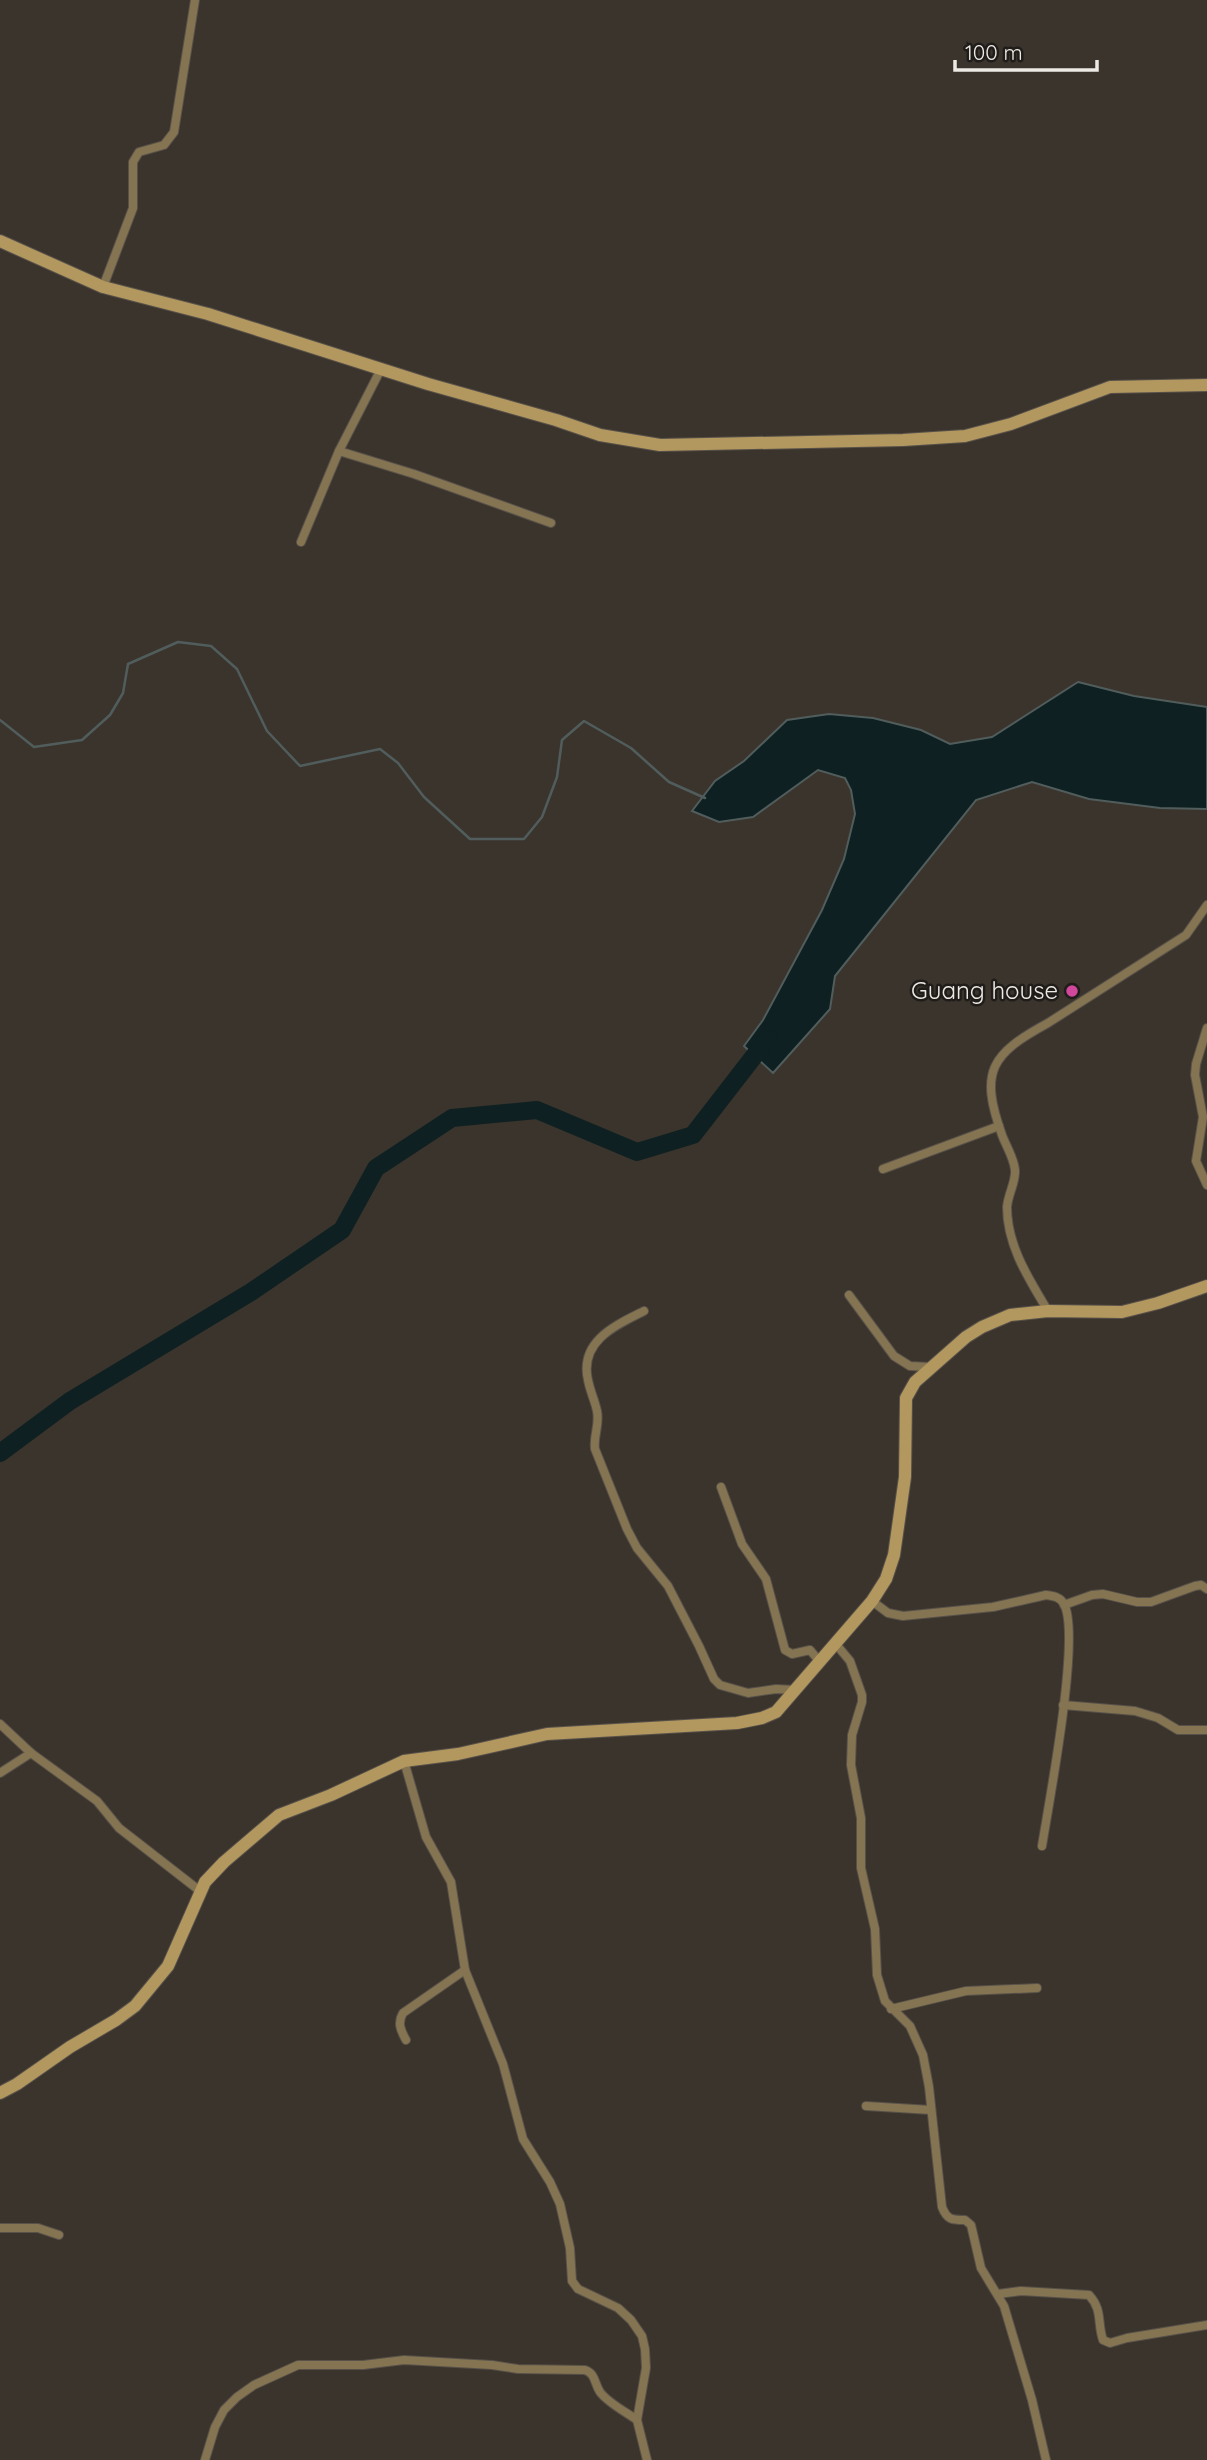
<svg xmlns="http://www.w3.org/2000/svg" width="1207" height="2460" font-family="Quicksand,sans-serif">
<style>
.water{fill:#0e2021;stroke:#515d5c;stroke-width:2}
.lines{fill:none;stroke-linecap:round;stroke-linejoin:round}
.stream{stroke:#515d5c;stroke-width:2.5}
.river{stroke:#0e2021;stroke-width:18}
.street-casing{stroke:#57514a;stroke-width:10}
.secondary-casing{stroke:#57514a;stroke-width:14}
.street{stroke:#857451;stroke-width:8}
.secondary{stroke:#b2975e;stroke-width:12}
.hotel-dot{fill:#d1479c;stroke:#1f1c19;stroke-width:2.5}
.labels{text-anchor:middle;stroke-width:5;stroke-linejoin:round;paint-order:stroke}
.poi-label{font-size:24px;fill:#edeae5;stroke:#1f1c19;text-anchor:end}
</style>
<rect width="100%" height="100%" fill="#3a342c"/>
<!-- water -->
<path class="water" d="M1078,682l56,14 73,11v102l-47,-1 -71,-9 -57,-17 -56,18 -141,176 -5,33 -57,64 -29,-27 19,-26 59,-110 22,-51 11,-45 -4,-24 -6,-12 -27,-8 -65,47 -34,5 -27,-11 23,-30 29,-20 43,-41 42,-6 44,4 48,12 29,14 42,-7z"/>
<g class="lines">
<!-- stream -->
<path class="stream" d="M0,720l34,27 48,-7 28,-25 13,-22 5,-29 50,-22 33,4 26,23 30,62 33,35 80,-17 18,14 26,34 46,42h54l18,-22 15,-40 5,-37 22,-19 47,27 38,34 36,16"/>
<!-- river -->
<path class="river" d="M0,1453l70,-52 181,-109 91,-62 34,-62 76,-50 85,-8 100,42 56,-17 75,-97"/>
<defs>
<g id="street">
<path d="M103,287l30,-79v-46l6,-10 25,-7 10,-13 21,-132"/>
<path d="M339,451l75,23 137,49"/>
<path d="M301,542l38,-91 42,-82"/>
<path d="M1207,1028l-11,36 -1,11 8,42 -7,44 11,24"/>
<path d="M883,1169l116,-43"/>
<path d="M849,1295l45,61 16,10 20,1"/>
<path d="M644,1311c-28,14 -65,30 -56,69 2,11 7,21 9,31 3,14 -4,25 -2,38l32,80 10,19 31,38 31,60 15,33 6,6 28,8 28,-4 20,1"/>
<path d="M1048,1311c-19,-32 -41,-65 -41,-104 1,-13 9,-25 8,-37 -1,-12 -9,-24 -13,-35 -23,-64 -11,-81 46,-112l138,-88 21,-30"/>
<path d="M721,1487l21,57 24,35 19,71 7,4 18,-4 10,12"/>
<path d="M872,1601l16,12 15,3 90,-9 53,-12c8,1 14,2 18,9 17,32 -15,198 -22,242"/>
<path d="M1064,1605l28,-10 11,-1 34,8h14l44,-16 6,-1 6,4"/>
<path d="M835,1643l15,18 12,34v7l-10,33 -1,30 10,53v50l14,61 2,46 8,26 25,25 13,29 6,32 13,120c5,13 10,13 23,13l6,5 10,43 23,38 28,94 14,60"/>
<path d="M1063,1705l72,6 23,7 20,12h29"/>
<path d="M0,1724l31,29 66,48 22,27 81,63"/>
<path d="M404,1761l22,76 25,45 14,88 38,94 20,75 27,43 10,22 10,44 2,33 6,8 40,19 13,12 11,16 3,13 1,19 -9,52 10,40"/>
<path d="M0,1773l31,-20"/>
<path d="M891,2009l75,-18 71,-3"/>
<path d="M406,2040c-5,-9 -9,-17 -3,-27l62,-43"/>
<path d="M866,2106l65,4"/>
<path d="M0,2228h38l21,7"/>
<path d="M998,2294l23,-3 68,4c14,15 8,28 14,45l7,3 17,-5 80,-13"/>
<path d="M205,2460l10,-33 9,-17 13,-13 17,-12 44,-20h65l41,-5 88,5 26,4 67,1c11,4 9,13 15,22 8,11 26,20 37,28"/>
</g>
<g id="secondary">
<path d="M0,241l103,46 105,27 220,70 128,36 44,15 60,10 243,-5 62,-4 46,-12 99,-37 97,-2"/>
<path d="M0,2093l17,-9 53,-37 46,-27 19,-14 33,-40 37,-84 19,-20 55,-47 52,-20 73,-34 54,-7 89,-20 190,-11 25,-5 14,-6 96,-111 14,-22 8,-24 11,-78 1,-79 9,-16 51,-45 16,-10 28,-12 38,-4 74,1 36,-9 49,-17"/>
</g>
</defs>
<!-- street casing -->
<use href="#street" class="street-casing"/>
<!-- secondary casing -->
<use href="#secondary" class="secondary-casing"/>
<!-- street -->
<use href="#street" class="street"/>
<!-- secondary -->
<use href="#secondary" class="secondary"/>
</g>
<!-- markers -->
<circle class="hotel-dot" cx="1072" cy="991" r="7"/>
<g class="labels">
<!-- poi labels -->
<g class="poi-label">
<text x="1058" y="999">Guang house</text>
</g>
</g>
<!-- scale -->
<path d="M955 60v10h142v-10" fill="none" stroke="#edeae5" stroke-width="3.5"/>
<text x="965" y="60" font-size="21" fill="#edeae5" stroke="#1f1c19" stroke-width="5" paint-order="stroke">100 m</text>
</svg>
